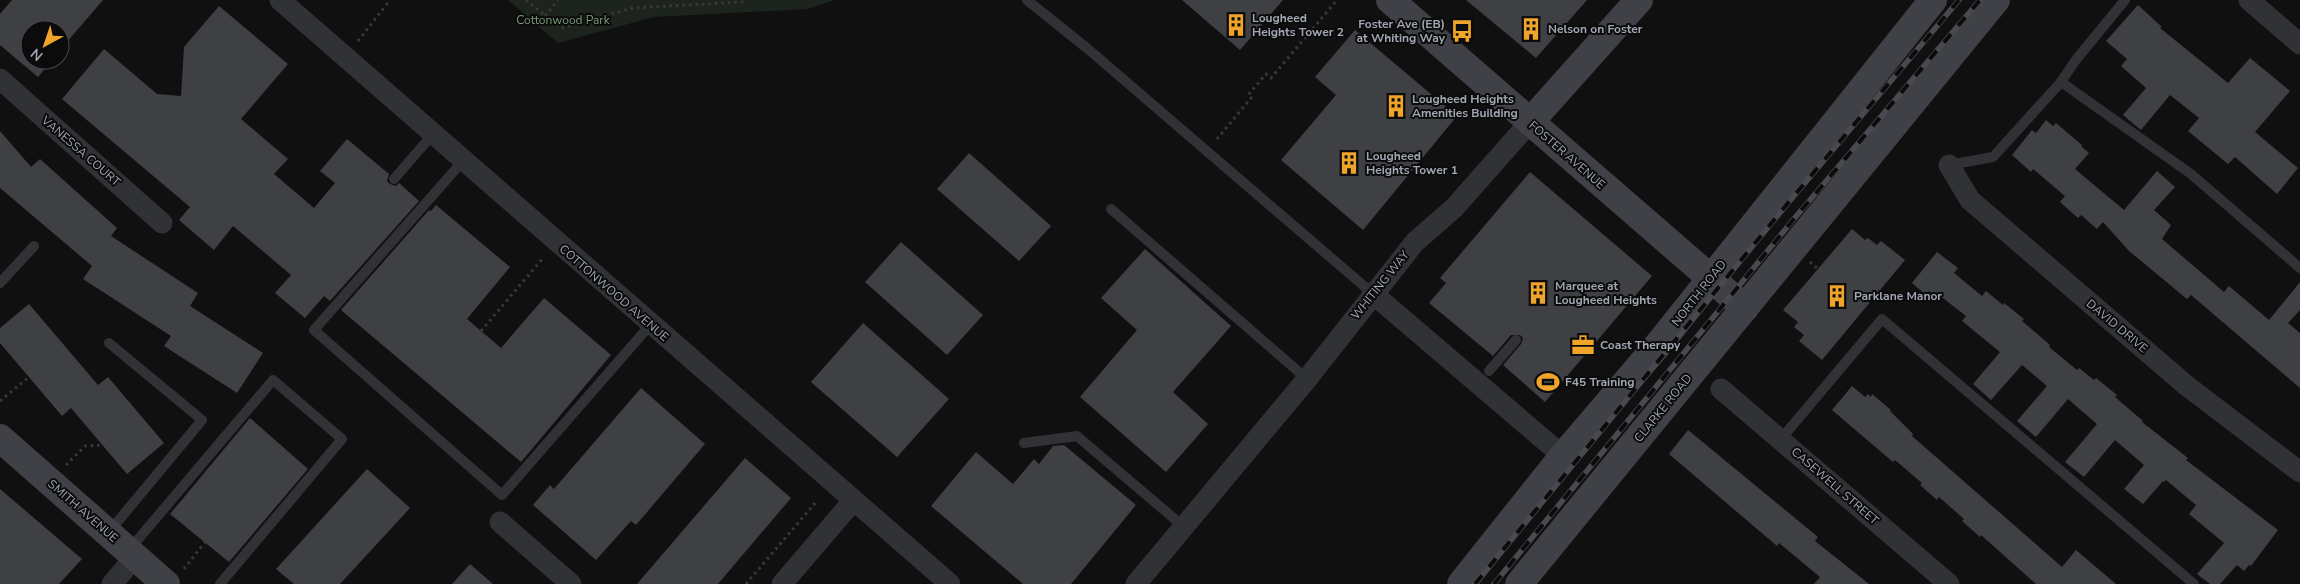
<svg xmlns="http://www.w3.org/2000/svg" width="2300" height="584" font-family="'Nunito Sans',sans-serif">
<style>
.green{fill:#1c241d}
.building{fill:#3f4044}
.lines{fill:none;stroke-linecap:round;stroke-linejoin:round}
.path{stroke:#37393d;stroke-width:3;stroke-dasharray:2.5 4;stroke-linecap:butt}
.lane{stroke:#313236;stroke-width:10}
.street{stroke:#313236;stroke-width:21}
.secondary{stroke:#3f4146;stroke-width:28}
.rail-casing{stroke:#484a4f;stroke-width:5.5}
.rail{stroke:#0b0b0c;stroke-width:4;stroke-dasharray:11;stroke-linecap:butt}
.labels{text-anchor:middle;stroke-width:4;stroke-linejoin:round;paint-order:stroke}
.poi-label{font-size:12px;font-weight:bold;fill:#a1a7b2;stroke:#0b0b0c;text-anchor:start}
.park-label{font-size:12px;fill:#789d78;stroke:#0b0b0c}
.street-label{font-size:12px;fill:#a1a7b2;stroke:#0b0b0c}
</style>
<rect width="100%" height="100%" fill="#101011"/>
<!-- green -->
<path class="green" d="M508,0h326l-26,9 -154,8 -96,26z"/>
<!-- building -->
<g class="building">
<path d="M12,0h91l-43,50v-20h-30v30h22l-14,17 -38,-32v-31z"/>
<path d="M1182,0h101l-43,50z"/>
<path d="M1466,0h121l-51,58z"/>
<path d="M2138,5l24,22 -2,1 68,55 22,-25 40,33 -35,41 43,36 -21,26 -42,-37 -7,7 -40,-33 11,-13 -29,-23 -29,35 -18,-15 23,-27 -25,-22 6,-7 -21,-18z"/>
<path d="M219,6l69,58 -47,55 47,40 -14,15 40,34 21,-25 -15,-12 27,-32 42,35 -2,7 3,3 6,2 3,-3 20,18 -89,100 -6,-5 -19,22 -30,-25 16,-18 -58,-49 -19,24 -35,-30 11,-13 -128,-108 42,-50 53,45 24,2 3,-49z"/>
<path d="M1355,30l102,86 -94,114 -82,-70 55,-65 -21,-18z"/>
<path d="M2046,120l7,6 3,-3 26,22 -1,1 8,7 -14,16 49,41 33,-39 18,16 -21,23 17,15 -9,14 62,53 5,-6 40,34 31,-38v28l-12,13 12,10v55l-109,-93 -4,4 -58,-48 -26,-29 -6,7 -16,-14 -3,3 -18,-16 5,-6 -32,-27 -2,3 -19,-17 20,-25 4,3z"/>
<path d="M0,131l31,36 9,-8 77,69 -6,8 87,57 -8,13 73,47 -26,40 -73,-47 7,-10 -88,-57 9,-13 -92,-78z"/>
<path d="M969,153l82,73 -32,35 -82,-72z"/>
<path d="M1530,172l122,104 -107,126 -42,-37 18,-21 2,-6 -3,-3h-9l-18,21 -64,-53 17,-20 -6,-5z"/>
<path d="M436,205l74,62 -43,52 14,12 20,17 43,-50 67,57 -90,107 -180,-152 88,-100 2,1z"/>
<path d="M1852,229l13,11 3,-2 9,7 4,-4 24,19 -83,100 -23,-19 5,-6 -10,-8 4,-5 -15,-12z"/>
<path d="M901,242l82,73 -36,40 -82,-73z"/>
<path d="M1145,249l86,77 -58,66 35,32 -42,48 -86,-75 57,-67 -36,-32z"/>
<path d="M1937,252l21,16 -4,5 28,23 4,-5 17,14 1,-2 20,16 -2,2 28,24 -1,2 28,23 2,-2 15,12 2,-2 21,17 -2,2 28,24 -1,1 46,36 -2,2 92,70 -27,36 -2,-1 -5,6 -7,-6 -17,19h-10l-13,-10 27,-31 -35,-29 7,-9 -30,-25 -2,2 -1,-1 -20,23 -19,-15 20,-24 -29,-25 -31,37 -19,-15 32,-38 -29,-25 -32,38 -19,-16 30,-35 -25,-21 -31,35 -18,-16 27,-32 -38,-31 4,-5 -27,-21 -2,2 -8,-6 -3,4 -14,-12z"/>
<path d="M29,304l69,81 10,-8 56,66 -37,31 -56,-66 -9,8 -62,-73v-15z"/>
<path d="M863,323l86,76 -52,58 -86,-75z"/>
<path d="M1852,386l13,11 3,-3 3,3 1,-3 19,16 -1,1 23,23 -1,2 150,131 14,-17 40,34h-80l-55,-49 -1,2 -18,-16 2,-2 -25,-22 -2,3 -17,-15 2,-2 -27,-23 -2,2 -61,-52z"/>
<path d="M641,388l64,56 -69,81 -5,-4 -35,39 -63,-55 17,-20 4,4z"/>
<path d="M250,418l58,51 -79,93 -59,-48z"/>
<path d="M1688,430l130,107 -3,4 54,43h-55l6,-7 -41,-34 -2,3 -108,-92z"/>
<path d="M1064,445l72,60 -65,79h-48l-92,-78 45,-54 37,32 21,-25 5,5 14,-18z"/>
<path d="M745,458l46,40 -73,86h-81z"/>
<path d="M367,469l43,39 -70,76h-46l-18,-15z"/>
<path d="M0,489l82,70 -23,25h-59z"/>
<path d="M470,564l23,20h-41z"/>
</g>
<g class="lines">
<!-- path -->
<g class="path">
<path d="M526,0l35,28 72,-20 109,-6v-2"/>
<path d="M545,16l13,-16"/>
<path d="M358,41l32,-41"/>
<path d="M1217,139l34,-41 -3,-3 18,-21 5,4 66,-78"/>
<path d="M1810,262l9,8"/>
<path d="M481,331l62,-73"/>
<path d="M0,401l29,-24"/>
<path d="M66,465l19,-19 17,-1"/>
<path d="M184,569l21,-27"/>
<path d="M746,584l70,-82"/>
</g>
<!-- lane -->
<g class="lane">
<path d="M1027,0l61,49 284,244"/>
<path d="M2061,82l130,92 109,94"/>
<path d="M463,161l-149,169 188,165 149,-171"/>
<path d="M1949,165l44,-8 68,-75 14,-21 50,-61"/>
<path d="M394,179l39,-45"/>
<path d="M1111,209l196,170"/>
<path d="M0,283l34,-37"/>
<path d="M1489,371l27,-31"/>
<path d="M1781,439l101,-120 312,265"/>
<path d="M1024,443l53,-7 107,91"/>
<path d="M109,532l93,-112 -93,-77"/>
<path d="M129,550l144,-170 69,59 -122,145"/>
</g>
<!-- street -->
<g class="street">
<path d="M280,0l670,584"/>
<path d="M2249,0l51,44"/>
<path d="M0,79l162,144"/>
<path d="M1949,165l21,35 217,186 113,86"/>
<path d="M1372,293l191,163"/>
<path d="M1721,389l228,195"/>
<path d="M500,522l71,62"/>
<path d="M112,584l23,-27"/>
<path d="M782,584l71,-83"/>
<path d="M1136,584l171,-205 108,-137 39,-34 76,-86"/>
</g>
<!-- secondary -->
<g class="secondary">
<path d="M1390,0l355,308"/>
<path d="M1530,122l109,-122"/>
<path d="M0,438l166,146"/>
<path d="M1461,584l102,-128 99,-116 271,-340"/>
<path d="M1519,584l477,-584"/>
</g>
<defs>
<g id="rail">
<path d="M1475,584l313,-381 171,-203"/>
<path d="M1494,584l299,-364 187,-220"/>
</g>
</defs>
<!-- rail casing -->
<use href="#rail" class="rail-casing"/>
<!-- rail -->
<use href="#rail" class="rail"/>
</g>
<!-- icons -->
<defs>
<symbol id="building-bare" viewBox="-9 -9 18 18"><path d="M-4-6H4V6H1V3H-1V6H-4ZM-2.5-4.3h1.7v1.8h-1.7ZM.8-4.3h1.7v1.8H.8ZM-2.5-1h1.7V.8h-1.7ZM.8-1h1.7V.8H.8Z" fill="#f0a429" stroke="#0b0b0c" stroke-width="2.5" paint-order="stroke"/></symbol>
<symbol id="bus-bare" viewBox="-9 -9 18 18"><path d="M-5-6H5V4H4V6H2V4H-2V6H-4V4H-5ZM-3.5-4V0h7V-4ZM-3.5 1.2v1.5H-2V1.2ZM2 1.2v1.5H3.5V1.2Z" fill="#f0a429" stroke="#0b0b0c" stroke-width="2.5" paint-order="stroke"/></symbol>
<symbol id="office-bare" viewBox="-9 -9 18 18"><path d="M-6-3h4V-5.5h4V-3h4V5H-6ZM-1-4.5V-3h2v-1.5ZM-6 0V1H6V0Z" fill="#f0a429" stroke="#0b0b0c" stroke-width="2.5" paint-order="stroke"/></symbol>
<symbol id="stadium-bare" viewBox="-9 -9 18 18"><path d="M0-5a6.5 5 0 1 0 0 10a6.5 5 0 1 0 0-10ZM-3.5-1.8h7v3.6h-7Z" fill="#f0a429" stroke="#0b0b0c" stroke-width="2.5" paint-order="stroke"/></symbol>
</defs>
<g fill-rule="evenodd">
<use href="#building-bare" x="1220" y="9" width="32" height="32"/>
<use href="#building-bare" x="1515" y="13" width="32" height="32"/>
<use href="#bus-bare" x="1446" y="15" width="32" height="32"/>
<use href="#building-bare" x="1380" y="90" width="32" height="32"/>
<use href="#building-bare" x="1333" y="147" width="32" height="32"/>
<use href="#building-bare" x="1522" y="277" width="32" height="32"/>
<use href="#building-bare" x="1821" y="280" width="32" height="32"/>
<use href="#office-bare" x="1567" y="329" width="32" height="32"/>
<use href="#stadium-bare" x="1532" y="366" width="32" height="32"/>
</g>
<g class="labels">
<!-- poi labels -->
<g class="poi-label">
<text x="1252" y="22">Lougheed<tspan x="1252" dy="14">Heights Tower 2</tspan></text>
<text x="1445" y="28" text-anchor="end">Foster Ave (EB)<tspan x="1445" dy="14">at Whiting Way</tspan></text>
<text x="1548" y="33">Nelson on Foster</text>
<text x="1412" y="103">Lougheed Heights<tspan x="1412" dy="14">Amenities Building</tspan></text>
<text x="1366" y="160">Lougheed<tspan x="1366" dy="14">Heights Tower 1</tspan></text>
<text x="1555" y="290">Marquee at<tspan x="1555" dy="14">Lougheed Heights</tspan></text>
<text x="1854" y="300">Parklane Manor</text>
<text x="1600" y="349">Coast Therapy</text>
<text x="1565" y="386">F45 Training</text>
</g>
<!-- park labels -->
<g class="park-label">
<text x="563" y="24">Cottonwood Park</text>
</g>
<!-- street labels -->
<g class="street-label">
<text transform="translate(81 151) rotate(41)" y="4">VANESSA COURT</text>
<text transform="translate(1567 155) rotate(41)" y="4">FOSTER AVENUE</text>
<text transform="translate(1380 285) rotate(-51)" y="4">WHITING WAY</text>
<text transform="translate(614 293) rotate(41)" y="4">COTTONWOOD AVENUE</text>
<text transform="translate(1699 293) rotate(-52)" y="4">NORTH ROAD</text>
<text transform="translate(2117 326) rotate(40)" y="4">DAVID DRIVE</text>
<text transform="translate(1663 408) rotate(-51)" y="4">CLARKE ROAD</text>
<text transform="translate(1835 486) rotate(41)" y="4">CASEWELL STREET</text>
<text transform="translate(83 511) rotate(41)" y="4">SMITH AVENUE</text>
</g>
</g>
<!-- north arrow -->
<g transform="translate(45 45) rotate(220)"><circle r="24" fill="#0b0b0c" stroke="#47494e"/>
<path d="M0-4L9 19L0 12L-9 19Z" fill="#f0a429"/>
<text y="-8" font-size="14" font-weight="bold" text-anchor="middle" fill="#a1a7b2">N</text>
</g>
</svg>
